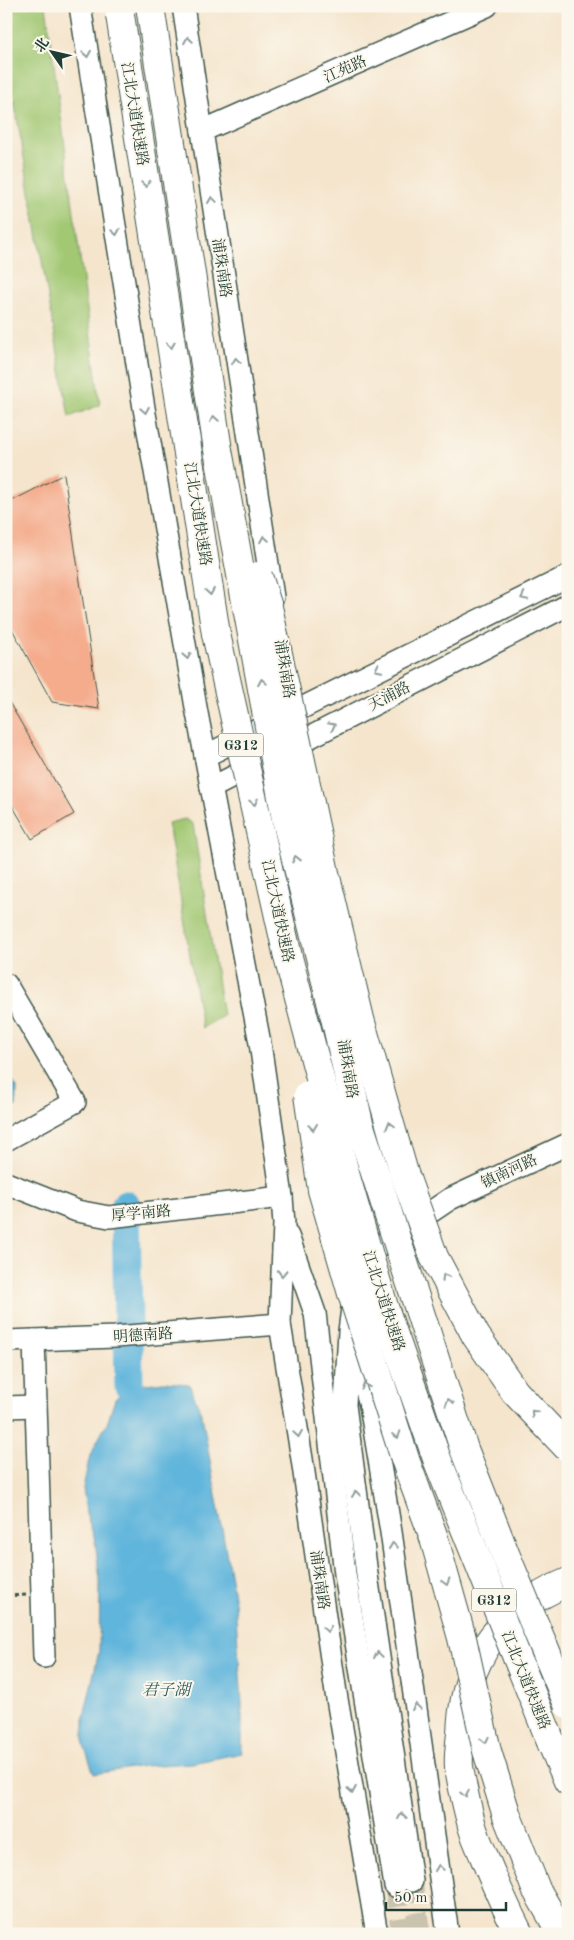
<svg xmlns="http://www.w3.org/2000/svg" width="574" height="1940" font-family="'Old Standard TT','Noto Serif SC',serif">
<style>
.green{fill:#a2c873;stroke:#608254}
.water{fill:#60b5dc;stroke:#407988}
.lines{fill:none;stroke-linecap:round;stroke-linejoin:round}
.river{stroke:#60b5dc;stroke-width:29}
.building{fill:#f4ac8c}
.minor-tunnel{stroke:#cac3ae;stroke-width:21;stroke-dasharray:21 11;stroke-linecap:butt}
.minor-casing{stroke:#3f564b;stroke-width:24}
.highway-casing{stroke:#3f564b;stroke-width:30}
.path{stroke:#3f564b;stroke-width:3;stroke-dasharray:4 4;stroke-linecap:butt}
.minor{stroke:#fff;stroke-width:21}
.highway{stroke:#fff;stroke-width:28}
.highway-bridge-casing{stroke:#3f564b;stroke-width:30;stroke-linecap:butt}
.highway-bridge{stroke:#fff;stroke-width:28}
.oneway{stroke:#8f9e9a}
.labels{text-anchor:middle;stroke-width:4;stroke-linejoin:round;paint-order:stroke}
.shield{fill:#fbf7ec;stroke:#61756b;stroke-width:1}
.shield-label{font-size:14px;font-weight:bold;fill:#1f3d34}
.street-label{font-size:15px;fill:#1f3d34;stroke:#fbf7ec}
.water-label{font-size:16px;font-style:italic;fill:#2f5b5e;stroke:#fbf7ec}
</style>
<rect width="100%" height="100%" fill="#fbf7ec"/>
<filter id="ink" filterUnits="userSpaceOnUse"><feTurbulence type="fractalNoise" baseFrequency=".02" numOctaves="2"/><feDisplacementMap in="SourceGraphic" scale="10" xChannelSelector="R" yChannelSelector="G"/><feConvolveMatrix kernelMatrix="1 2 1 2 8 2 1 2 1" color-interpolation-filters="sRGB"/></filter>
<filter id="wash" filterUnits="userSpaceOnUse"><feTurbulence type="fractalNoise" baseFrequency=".0096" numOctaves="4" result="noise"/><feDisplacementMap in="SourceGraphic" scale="20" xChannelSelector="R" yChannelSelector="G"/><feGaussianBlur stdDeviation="1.12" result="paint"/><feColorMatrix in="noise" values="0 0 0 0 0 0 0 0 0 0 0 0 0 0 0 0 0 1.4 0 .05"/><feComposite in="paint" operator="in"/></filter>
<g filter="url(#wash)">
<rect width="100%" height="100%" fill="#f5e5cd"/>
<!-- green -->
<g class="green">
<path d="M6,6h40l54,399 -31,12 -58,-334 -5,-30z"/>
<path d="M185,819l8,5 30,192 -21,12 -34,-205z"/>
</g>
<!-- water -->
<g class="water">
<path d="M6,1071l11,17 -1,18 -10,8z"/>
<path d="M163,1382l26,2 13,31 33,187 7,101v50l-50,10 -48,3 -50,8 -10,-29v-29l15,-65 1,-70 -5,-41 -9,-27 -3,-25 7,-33 18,-34 7,-22 14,-13z"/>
</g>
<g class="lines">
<!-- river -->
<path class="river" d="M126,1205l3,181"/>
</g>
<g id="blocks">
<!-- building -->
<g class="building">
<path d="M64,474l35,235 -47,-7 -46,-84v-114z"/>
<path d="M6,697l68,117 -42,25 -26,-44z"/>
</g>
</g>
</g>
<g filter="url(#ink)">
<use href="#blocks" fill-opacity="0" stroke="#3f564b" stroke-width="1"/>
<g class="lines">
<!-- minor-tunnel -->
<g class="minor-tunnel">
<path d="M412,1881l8,53"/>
<path d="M395,1886l7,48"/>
</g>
<defs>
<g id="minor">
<path d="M80,6l64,402 53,305 63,330 22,154 2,27 -4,100 22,135 34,234 41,241"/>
<path d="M183,6l90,591"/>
<path d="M202,131l285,-125"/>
<path d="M205,756l363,-180"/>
<path d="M211,788l357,-183"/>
<path d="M6,984l69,118 -69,38"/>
<path d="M6,1183l71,28 32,6 173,-20"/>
<path d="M288,1236l27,77 30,261 50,312"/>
<path d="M359,1260l91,-61 118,-55"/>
<path d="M353,1301l-4,30 -4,74 23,177 44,299"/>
<path d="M34,1340l10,317"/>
<path d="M6,1341l109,-4 165,-13"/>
<path d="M354,1348l16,57 21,127 57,402"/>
<path d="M6,1407l30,-1"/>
</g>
<g id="highway">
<path d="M551,1742l17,39"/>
<path d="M519,1934c-13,-26 -25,-53 -36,-80 -4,-9 -8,-18 -11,-28 -5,-19 -10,-40 -13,-59 -1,-11 1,-23 2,-34 3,-74 39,-123 107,-151"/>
</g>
</defs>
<!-- minor casing -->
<use href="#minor" class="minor-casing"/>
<!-- highway casing -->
<use href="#highway" class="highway-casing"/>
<!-- path -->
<path class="path" d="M6,1596l20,-1"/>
<!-- minor -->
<use href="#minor" class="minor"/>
<!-- highway -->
<use href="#highway" class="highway"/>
<defs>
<g id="highway-bridge">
<path d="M150,6l68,444 68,369 50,203 23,101 105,326 42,107 62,148"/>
<path d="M120,15l96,619 72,323 58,220 38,130 53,152 114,283"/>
<path d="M258,576l10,31 57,266 35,146 44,154 30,84 42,79 39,56 53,56"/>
<path d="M308,1095l14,95 31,107 53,165 27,73 29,103 25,113 20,65 29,73 26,45"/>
</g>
</defs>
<!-- highway-bridge casing -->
<use href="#highway-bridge" class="highway-bridge-casing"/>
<!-- highway-bridge -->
<use href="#highway-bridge" class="highway-bridge"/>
</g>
<!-- one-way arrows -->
<defs><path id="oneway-chevron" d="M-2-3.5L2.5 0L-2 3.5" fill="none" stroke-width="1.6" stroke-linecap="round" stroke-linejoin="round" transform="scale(1.25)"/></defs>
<g class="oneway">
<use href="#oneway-chevron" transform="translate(188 40) rotate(-99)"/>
<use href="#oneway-chevron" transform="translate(87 54) rotate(81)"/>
<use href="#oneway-chevron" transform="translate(146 184) rotate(81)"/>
<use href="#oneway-chevron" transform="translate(212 200) rotate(-98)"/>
<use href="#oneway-chevron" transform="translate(116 232) rotate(81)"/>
<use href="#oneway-chevron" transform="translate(171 345) rotate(81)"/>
<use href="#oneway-chevron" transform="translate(236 361) rotate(-98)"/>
<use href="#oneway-chevron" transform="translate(145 410) rotate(80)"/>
<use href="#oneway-chevron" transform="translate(214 419) rotate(-99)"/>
<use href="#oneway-chevron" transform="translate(264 539) rotate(-99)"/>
<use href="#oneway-chevron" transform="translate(210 592) rotate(81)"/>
<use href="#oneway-chevron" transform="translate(524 597) rotate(154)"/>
<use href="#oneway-chevron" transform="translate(187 656) rotate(80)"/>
<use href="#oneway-chevron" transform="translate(378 669) rotate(153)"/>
<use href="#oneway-chevron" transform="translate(262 682) rotate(-100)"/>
<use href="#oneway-chevron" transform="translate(332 726) rotate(-27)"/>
<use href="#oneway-chevron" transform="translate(254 802) rotate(77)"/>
<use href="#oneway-chevron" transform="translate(296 859) rotate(-104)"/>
<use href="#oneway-chevron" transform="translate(390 1125) rotate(-106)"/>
<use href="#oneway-chevron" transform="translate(313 1127) rotate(82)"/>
<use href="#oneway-chevron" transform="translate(282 1273) rotate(92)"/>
<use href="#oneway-chevron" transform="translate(445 1277) rotate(-118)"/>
<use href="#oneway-chevron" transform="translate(365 1386) rotate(-106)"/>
<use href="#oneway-chevron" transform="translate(449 1402) rotate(-108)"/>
<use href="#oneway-chevron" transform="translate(534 1413) rotate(-133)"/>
<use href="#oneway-chevron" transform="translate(298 1434) rotate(81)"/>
<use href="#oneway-chevron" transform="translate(397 1435) rotate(72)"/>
<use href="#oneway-chevron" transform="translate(356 1494) rotate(-97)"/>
<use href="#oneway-chevron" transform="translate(393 1546) rotate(-98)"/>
<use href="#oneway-chevron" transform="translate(446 1582) rotate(74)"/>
<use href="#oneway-chevron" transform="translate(327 1629) rotate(82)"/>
<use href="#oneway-chevron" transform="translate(378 1655) rotate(-98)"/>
<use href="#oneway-chevron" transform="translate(416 1707) rotate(-98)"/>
<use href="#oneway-chevron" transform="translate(485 1740) rotate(77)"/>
<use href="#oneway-chevron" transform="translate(352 1790) rotate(80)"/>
<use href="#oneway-chevron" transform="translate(465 1794) rotate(78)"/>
<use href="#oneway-chevron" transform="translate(402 1816) rotate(-98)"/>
<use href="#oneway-chevron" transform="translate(439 1868) rotate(-98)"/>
</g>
</g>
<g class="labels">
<!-- shield labels -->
<g class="shield">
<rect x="218.5" y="733.5" width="45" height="23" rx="4"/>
<rect x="471.5" y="1588.5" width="45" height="23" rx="4"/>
</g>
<g class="shield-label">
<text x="241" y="750">G312</text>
<text x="494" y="1605">G312</text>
</g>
<!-- street labels -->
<g class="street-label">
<text transform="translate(345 69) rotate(-24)" y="5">江苑路</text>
<text transform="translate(135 114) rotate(81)" y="5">江北大道快速路</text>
<text transform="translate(222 268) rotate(82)" y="5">浦珠南路</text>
<text transform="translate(198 514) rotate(81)" y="5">江北大道快速路</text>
<text transform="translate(285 669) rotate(81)" y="5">浦珠南路</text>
<text transform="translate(389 696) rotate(-27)" y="5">天浦路</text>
<text transform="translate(278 911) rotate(78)" y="5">江北大道快速路</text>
<text transform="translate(348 1069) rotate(81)" y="5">浦珠南路</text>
<text transform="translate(509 1171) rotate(-25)" y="5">镇南河路</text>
<text transform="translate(141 1213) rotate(-5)" y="5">厚学南路</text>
<text transform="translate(384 1301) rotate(72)" y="5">江北大道快速路</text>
<text transform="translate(143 1335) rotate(-4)" y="5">明德南路</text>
<text transform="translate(320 1580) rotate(82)" y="5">浦珠南路</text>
<text transform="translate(526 1680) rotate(68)" y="5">江北大道快速路</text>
</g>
<!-- water labels -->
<g class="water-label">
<text x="166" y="1695">君子湖</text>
</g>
</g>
<!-- margin -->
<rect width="574" height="1940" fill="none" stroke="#fbf7ec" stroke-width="25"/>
<!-- north arrow -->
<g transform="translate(52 52) rotate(304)" stroke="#fbf7ec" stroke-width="4" paint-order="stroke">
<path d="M0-4L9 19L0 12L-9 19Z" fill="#1f3d34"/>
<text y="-8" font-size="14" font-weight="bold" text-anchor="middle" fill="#1f3d34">北</text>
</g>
<!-- scale -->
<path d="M386 1902v8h120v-8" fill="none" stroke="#1f3d34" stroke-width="2.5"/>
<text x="394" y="1902" font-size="15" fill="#1f3d34" stroke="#fbf7ec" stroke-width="4" paint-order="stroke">50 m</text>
</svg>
